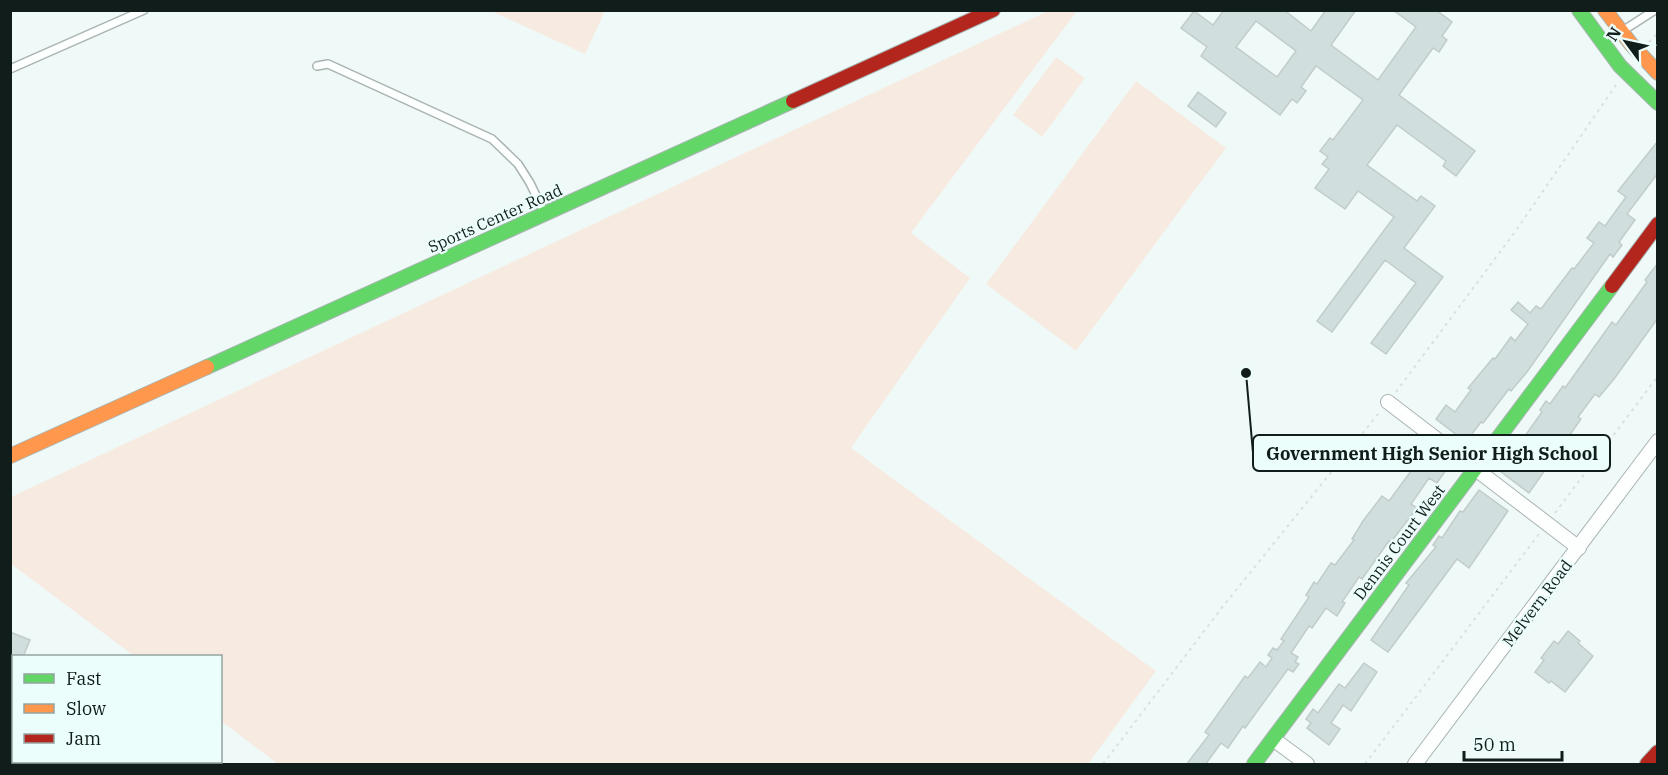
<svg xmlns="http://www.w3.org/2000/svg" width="1668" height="775" font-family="'IBM Plex Serif',serif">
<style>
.green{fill:#f7ebe1}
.building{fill:#d0dfdd;stroke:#c1ccca;stroke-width:1.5;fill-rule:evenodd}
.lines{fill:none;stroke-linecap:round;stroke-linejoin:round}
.lane-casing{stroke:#a9b4b2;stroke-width:10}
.street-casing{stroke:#a9b4b2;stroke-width:16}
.fast-casing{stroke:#a9b4b2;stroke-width:16}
.slow-casing{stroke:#a9b4b2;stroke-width:16}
.jam-casing{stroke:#a9b4b2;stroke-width:16}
.path{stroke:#dbe0de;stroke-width:2;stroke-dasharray:3 4.5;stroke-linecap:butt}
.lane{stroke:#fdfefe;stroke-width:7}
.street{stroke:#fdfefe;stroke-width:14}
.fast{stroke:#63d668;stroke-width:14}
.slow{stroke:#ff974d;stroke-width:14}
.jam{stroke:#b3261e;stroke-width:14}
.labels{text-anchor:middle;stroke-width:4.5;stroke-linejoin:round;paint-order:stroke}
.street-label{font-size:16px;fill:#111d1b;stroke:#ebfefb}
.leader{fill:none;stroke:#111d1b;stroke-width:2}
.callout-dot{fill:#111d1b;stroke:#ebfefb;stroke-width:2}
.callout{fill:#ebfefb;stroke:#111d1b;stroke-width:2}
.callout-label{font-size:18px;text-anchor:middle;font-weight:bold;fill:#111d1b}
</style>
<rect width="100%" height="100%" fill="#effaf8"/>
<!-- green -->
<g class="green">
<path d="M491,11h114l-20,43z"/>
<path d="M1048,11h29l-166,222 59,45 -119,170 305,223 -68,93h-810l-57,-43 -1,-65h-86l-123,-92v-67z"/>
<path d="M1056,57l29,21 -43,59 -29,-22z"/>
<path d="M1136,81l90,67 -150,203 -90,-67z"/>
</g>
<!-- building -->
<g class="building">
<path d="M1224,10h60l27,21 15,-21h30l-25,35 47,35 38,-53 -23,-17h43l16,12 -10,14 5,4 -8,12 -6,-4 -34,47 76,56 -19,25 -13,-10 3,-5 -49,-36 -30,40 50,36 4,-5 14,10 -31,42 39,29 -57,77 -15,-11 45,-60 -31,-23 -53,72 -15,-11 77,-104 -36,-26 -13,18 -30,-21 14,-19 -7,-5 6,-7 -8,-6 10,-13 3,2 30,-40 -47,-34 -15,21 5,4 -9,12 -5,-4 -12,16 -79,-59 6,-9 -26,-19 13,-17 19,14zM1256,21l40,30 -19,26 -41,-30z"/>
<path d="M1198,92l28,21 -10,14 -28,-21z"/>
<path d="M1658,141v32l-31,41 8,6 -16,22 3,3 -9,12 -3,-3 -83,118 -16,19 -2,-2 -26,34 -2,-1 -15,20 -30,-23 10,-14 9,7 16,-22 -3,-2 25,-30 2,1 16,-22 4,4 13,-17 -17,-14 7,-8 12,11 6,-7 5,3 31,-41 2,1 20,-26 -7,-5 12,-16 6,4 21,-29 -8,-6z"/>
<path d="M1658,263v55l-44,61 -15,18 -4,-3 -17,23 3,2 -52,74 -29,-22 42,-59 -2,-2 6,-9 4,3 13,-18 2,2 47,-66 4,3 31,-43 -2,-2z"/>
<path d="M1413,447l33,23 -9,13 -8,-5 -18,26 6,4 -26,34 -2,-1 -27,38 -3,-2 -17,25 3,1 -8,13 -11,-8 -14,20 -3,-2 -18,27 7,4 -3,5 4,2 -6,8 -5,-3 -43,59 -2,-2 -15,22 -7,-5 -16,22h-19l23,-30 -4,-3 40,-56 3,2 12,-16 6,5 6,-9 -4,-3 5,-7 4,2 7,-9 -3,-2 28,-42 -3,-2 8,-13 3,2 14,-21 4,2 19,-25 -2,-1 11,-18 19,-25 7,5 25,-34 -10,-7z"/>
<path d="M1479,490l29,21 -39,57 -12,-9 -69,93 -17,-12 38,-55 -3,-2 30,-36 -3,-2 6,-9 3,2 18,-27 3,1z"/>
<path d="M1568,631l12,10 -2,2 15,13 -28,36 -14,-11 -2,2 -14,-11 9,-12 -3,-2 13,-17 4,3z"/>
<path d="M10,632l20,8 -7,17h-13z"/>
<path d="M1364,663l13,9 -26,39 -8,-6 -12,18 9,6 -11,16 -22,-17 4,-5 -5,-4 7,-10 5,4 21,-29 6,4z"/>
</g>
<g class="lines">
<defs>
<g id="lane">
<path d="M1624,30l31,-20"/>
<path d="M317,66l11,-2 164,75 26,25 12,19 14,29"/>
<path d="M10,69l134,-59"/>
</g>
<g id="street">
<path d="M1388,402l191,146"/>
<path d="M10,712l4,1"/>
<path d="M1273,739l34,25"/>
<path d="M83,762l4,2"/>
<path d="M1415,764l243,-323"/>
</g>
<g id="fast">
<path d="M1579,10l41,56 38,37"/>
<path d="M207,367l586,-266"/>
<path d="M1254,764l358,-478"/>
</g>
<g id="slow">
<path d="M1605,10l26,34 27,29"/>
<path d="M10,456l197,-89"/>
</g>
<g id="jam">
<path d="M793,101l200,-91"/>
<path d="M1612,286l46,-62"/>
<path d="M1647,764l11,-12"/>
</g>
</defs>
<!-- lane casing -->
<use href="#lane" class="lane-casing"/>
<!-- street casing -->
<use href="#street" class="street-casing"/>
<!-- fast casing -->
<use href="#fast" class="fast-casing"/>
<!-- slow casing -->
<use href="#slow" class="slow-casing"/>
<!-- jam casing -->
<use href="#jam" class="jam-casing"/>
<!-- path -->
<g class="path">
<path d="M1649,42l9,-9"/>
<path d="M1396,392l121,-163 99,-144"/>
<path d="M1555,513l103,-137"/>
<path d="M1103,764l121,-159 155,-192"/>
<path d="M1365,764l174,-230"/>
</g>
<!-- lane -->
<use href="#lane" class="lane"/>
<!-- street -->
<use href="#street" class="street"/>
<!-- fast -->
<use href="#fast" class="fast"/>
<!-- slow -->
<use href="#slow" class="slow"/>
<!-- jam -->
<use href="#jam" class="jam"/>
</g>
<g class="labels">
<!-- street labels -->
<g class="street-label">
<text transform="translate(495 218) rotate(-24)" y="6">Sports Center Road</text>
<text transform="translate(1399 542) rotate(-53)" y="6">Dennis Court West</text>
<text transform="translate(1537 603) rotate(-53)" y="6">Melvern Road</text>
</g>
</g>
<!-- callouts -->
<path class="leader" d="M1246 373L1253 453"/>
<circle class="callout-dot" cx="1246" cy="373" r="6"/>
<rect class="callout" x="1253" y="435" width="357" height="36" rx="6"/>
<g class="callout-label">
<text x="1432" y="460">Government High Senior High School</text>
</g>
<!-- border -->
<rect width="1668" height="775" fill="none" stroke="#111d1b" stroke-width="24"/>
<!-- legend -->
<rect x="12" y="655" width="210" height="108" fill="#ebfefb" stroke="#94a4a1" stroke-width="1.5"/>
<rect x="24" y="674" width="30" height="9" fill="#63d668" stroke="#94a4a1" stroke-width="1.5"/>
<text x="66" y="685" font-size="18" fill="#111d1b">Fast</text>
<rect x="24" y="704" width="30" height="9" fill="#ff974d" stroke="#94a4a1" stroke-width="1.5"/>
<text x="66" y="715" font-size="18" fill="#111d1b">Slow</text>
<rect x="24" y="734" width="30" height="9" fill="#b3261e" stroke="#94a4a1" stroke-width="1.5"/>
<text x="66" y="745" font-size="18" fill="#111d1b">Jam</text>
<!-- north arrow -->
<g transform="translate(1626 42) rotate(303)" stroke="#ebfefb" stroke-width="4.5" paint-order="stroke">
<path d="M0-4.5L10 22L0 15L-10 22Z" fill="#111d1b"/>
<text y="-9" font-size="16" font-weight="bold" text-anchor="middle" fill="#111d1b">N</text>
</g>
<!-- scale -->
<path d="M1464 751v9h98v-9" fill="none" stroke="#111d1b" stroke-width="3"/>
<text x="1473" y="751" font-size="18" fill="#111d1b" stroke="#ebfefb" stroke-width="4.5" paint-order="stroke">50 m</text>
</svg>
